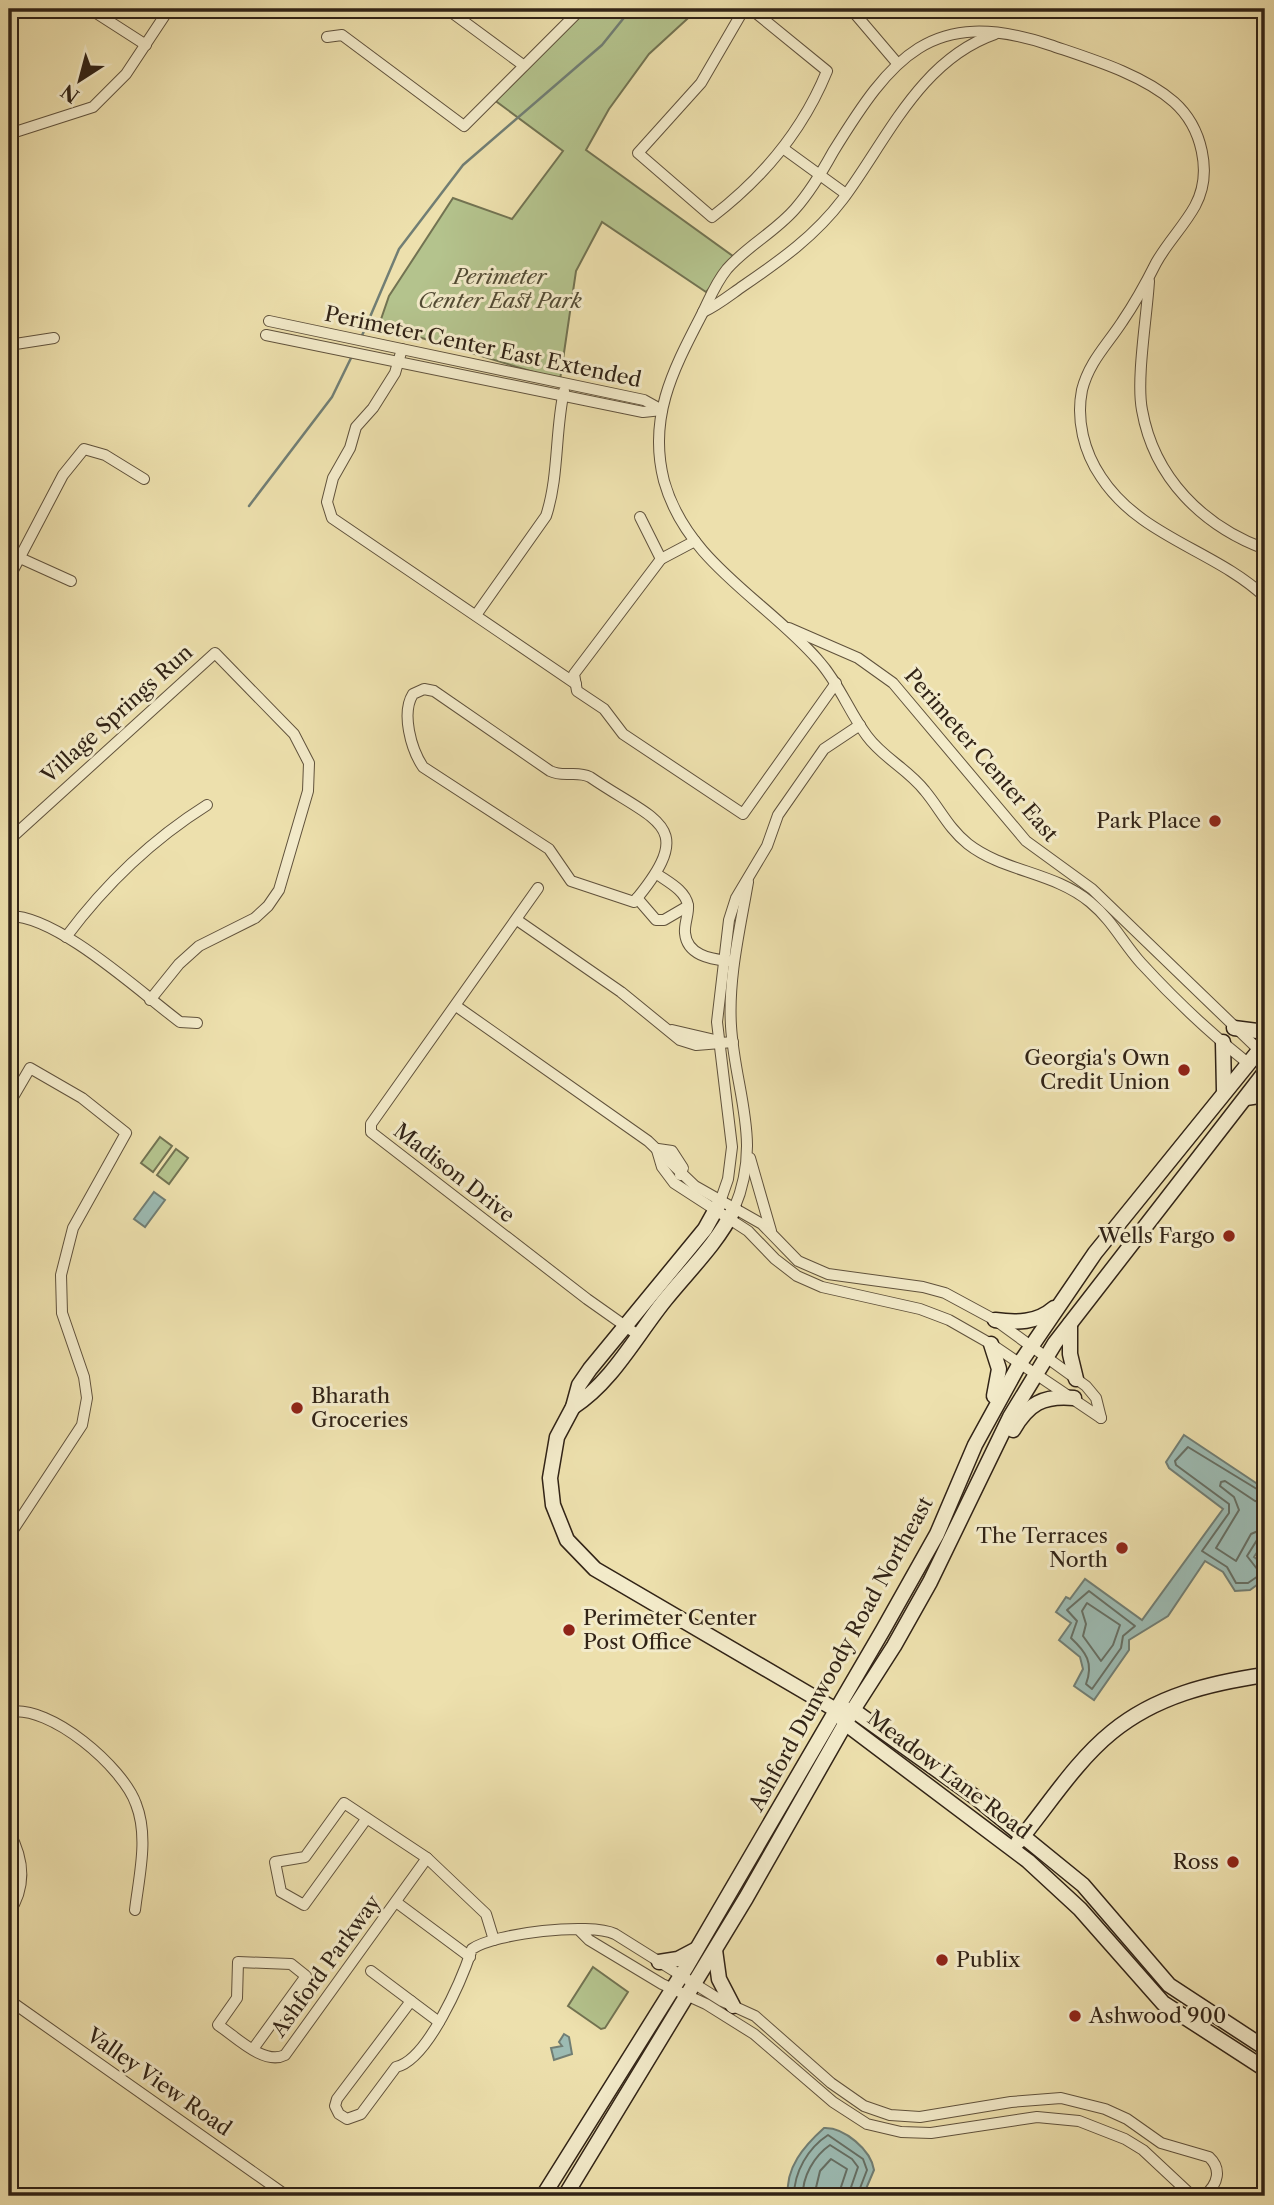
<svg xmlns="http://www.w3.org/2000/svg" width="1274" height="2205" font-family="'Libre Caslon Text',serif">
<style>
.green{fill:#b4c38d;stroke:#727352;stroke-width:2}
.water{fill:#9cbbb3;stroke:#717e74;stroke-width:2}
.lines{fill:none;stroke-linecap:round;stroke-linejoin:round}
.shore{stroke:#666f64;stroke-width:2}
.stream{stroke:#717e74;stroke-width:2.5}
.street-casing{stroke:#60523c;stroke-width:12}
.secondary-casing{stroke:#312316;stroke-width:17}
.street{stroke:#f3ebca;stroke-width:10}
.secondary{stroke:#f3ebca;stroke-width:14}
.poi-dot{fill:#8f2418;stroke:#f3ebca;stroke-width:2.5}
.labels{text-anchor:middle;stroke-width:6;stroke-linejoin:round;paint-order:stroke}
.park-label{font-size:21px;font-style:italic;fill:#524b34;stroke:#f3ebca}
.street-label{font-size:21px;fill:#312316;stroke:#f3ebca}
.poi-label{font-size:21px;fill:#312316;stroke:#f3ebca;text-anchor:end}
</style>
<rect width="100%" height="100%" fill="#ede0ad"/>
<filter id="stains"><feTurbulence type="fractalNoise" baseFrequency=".00286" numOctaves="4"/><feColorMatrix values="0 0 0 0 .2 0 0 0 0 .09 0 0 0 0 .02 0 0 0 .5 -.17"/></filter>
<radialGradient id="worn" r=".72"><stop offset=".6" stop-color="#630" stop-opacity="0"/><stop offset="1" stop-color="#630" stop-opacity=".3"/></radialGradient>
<!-- green -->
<g class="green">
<path d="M578,9h120l-49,45 -40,55 -23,41 151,109 -31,33 -104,-70 -26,49 -16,109 -181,-55 10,-29 64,-98 59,21 51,-68 -70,-52z"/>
<path d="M160,1137l12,9 -19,26 -12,-9z"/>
<path d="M176,1149l12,9 -19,26 -12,-9z"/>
<path d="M593,1967l35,25 -23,36 -4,1 -33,-23z"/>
</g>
<!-- water -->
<g class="water">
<path d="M154,1192l11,8 -20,27 -11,-8z"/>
<path d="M1184,1435l81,54v51l-11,17 11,8v14l-15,11 -15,1 -12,-19 -18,-11 -37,55 -39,24v10l-35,50 -20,-14 9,-17 -3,-12 -21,-17 12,-17 -15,-11 10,-15 4,2 15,-20 57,41 81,-111 -54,-41 -3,-6z"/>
<path d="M564,2034l5,3 3,17 -18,6 -3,-12 11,-2 -3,-4z"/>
<path d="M824,2128c20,-1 47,22 50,42l-11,26h-75c-3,-28 16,-50 36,-68z"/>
</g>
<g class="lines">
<!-- shore -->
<g class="shore">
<path d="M1265,1494l-77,-47 -13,14 1,4 53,39v9l-27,38 25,16 9,16h12l13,-9 -14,-18 10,-16 8,-3"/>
<path d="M1265,1503l-10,-2 -30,-20 -4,1 -1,4 14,11 5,13 -23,38 20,13 15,-27 14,-6"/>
<path d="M1089,1591l46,35 -12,10 -2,12 -29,41 -6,-5c8,-21 0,-32 -15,-46l6,-17 -10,-11z"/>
<path d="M1087,1603l33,22 -7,20 -12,16 -18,-25 3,-12 -4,-13z"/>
<path d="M794,2196c0,-24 14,-48 34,-61l35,24 4,11 -10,26"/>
<path d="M803,2196c-1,-19 11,-40 27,-51l22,14 6,8 -10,29"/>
<path d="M814,2196l6,-25 11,-12 16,10 -9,27"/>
</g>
<!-- stream -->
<g class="stream">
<path d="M361,338l38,-89 64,-84 139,-120 29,-36"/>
<path d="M249,506l83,-109 20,-41"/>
</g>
<defs>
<g id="street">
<path d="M90,9l56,36"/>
<path d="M447,9l76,56"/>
<path d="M744,9l-43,74 -63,70 74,64c51,-39 91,-87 115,-146l-76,-62"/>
<path d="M851,9l46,54"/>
<path d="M327,37l15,-2 122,91 117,-117"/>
<path d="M9,134l84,-27 33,-33 43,-65"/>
<path d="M784,149l62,45"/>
<path d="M1149,281c-2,35 -13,98 -7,129 12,68 61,116 123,139"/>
<path d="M703,312c15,-7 27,-17 40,-26 38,-26 72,-50 100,-87 44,-59 77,-139 152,-165"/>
<path d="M269,321l375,79 18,10"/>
<path d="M266,335l377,77 19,-2"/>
<path d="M9,345l45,-7"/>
<path d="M402,349l-7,24 -22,35 -17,19 -6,21 -17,30 -6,24 5,16 244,166"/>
<path d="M640,517l21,42"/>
<path d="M695,541l-34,18 -87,115 3,17 27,18 19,25 120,80 93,-131"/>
<path d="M9,553l62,28"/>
<path d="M9,578l54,-103 21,-26 21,6 39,24"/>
<path d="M476,615l70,-99c13,-39 9,-85 18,-125"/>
<path d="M789,628l69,30 35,25 133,158 66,48 168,162"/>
<path d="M424,689l10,2 116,80c14,7 26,-1 40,6 67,46 109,47 44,125l-63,-21 -22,-32 -126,-82c-12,-18 -22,-54 -10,-73z"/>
<path d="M9,840l206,-187 79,81 15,29 -1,28 -29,99 -11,16 -13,12 -56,28 -20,18 -29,36"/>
<path d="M657,874c11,8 28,16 31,31 1,9 -4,19 -3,28 2,22 25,26 43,28"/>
<path d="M538,888l-167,236v8l216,167 51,36"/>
<path d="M637,898l19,22h8l24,-14"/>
<path d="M9,916c48,-1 131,76 171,106l17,1"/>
<path d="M517,920l104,72 59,48 16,5 37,-3"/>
<path d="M66,937c38,-51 87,-98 141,-132"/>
<path d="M456,1006l192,135 47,45 67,38 36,37 30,13 95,13 22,6 50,27 91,66 10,12 5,20"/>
<path d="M672,1030l43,10"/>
<path d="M1249,1064c-38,-30 -75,-65 -108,-101 -18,-20 -29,-43 -51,-61 -36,-30 -86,-30 -122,-58 -19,-15 -28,-35 -43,-53 -17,-22 -42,-33 -58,-55 -18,-24 -28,-53 -49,-76 -52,-60 -131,-97 -154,-179 -16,-62 8,-109 36,-163 9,-17 14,-33 27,-49 20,-23 48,-37 68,-60 15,-17 27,-37 38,-57 58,-94 98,-147 217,-107 41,14 92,29 124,57 28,25 39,71 21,104 -11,20 -28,37 -39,57 -10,20 -21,40 -34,59 -15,23 -33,40 -40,68 -6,30 2,62 19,87 39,60 114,73 164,120"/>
<path d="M9,1104l21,-36 52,30 44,35 -53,95 -12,47 1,38 22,64 3,21 -5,27 -73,111"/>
<path d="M658,1149l14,2 11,17 -3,7"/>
<path d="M657,1150l5,17 12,16 74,48 27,28 22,17 25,11 98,22 29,11 42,24 110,74"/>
<path d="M750,1158l21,73"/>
<path d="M720,1202l8,-23 4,-32 -15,-125 12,-102 7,-22 31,-52 11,-31 46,-66 36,-24"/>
<path d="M734,1209c29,-67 1,-117 -3,-183 -3,-48 9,-97 17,-144"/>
<path d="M9,1712c41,-8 114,55 127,92 13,33 3,72 -1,106"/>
<path d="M367,1818l-63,87 -23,-13 -6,-30 30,-5 39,-54 83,55 59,56 8,26"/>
<path d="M9,1832c15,27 18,54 0,81"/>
<path d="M396,1902l74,55"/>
<path d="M371,1971l40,30 -74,98 -2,7 4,8 8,5 14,-5 35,-47c32,-7 66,-88 76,-118 23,-16 118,-27 143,-15l107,67 33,15 76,67 33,23 26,9 30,2 91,-15 50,-4 44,11 22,10 34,24 48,14c13,12 9,27 -4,38l-16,-2 -46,-43 -18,-11 -46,-18 -42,-4 -106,16 -30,-1 -34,-8 -34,-22 -79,-68 -48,-30 -44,-20 -73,-44 -11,-11"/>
<path d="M9,2000l278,196"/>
<path d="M411,2001l28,21"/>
<path d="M253,2049l53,-73 -15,-12 -53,-2 -1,36 -19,27c17,11 46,41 67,30l142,-197"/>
</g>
<g id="secondary">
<path d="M1234,1028l31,4"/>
<path d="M1223,1042l1,48"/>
<path d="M1246,1098l19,-3"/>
<path d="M720,1202l-15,27 -115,140 -11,16 -6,22 -16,30 -7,41 3,27 14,35 28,29 241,141 10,14 182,137 52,48 83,94 102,66"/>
<path d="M995,1320c21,3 42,3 59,-12"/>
<path d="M1070,1324v30l6,25"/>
<path d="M991,1344l8,25 -5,27"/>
<path d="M573,1407c39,-25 63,-71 92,-107 24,-30 52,-56 69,-91"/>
<path d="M1013,1430c15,-26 30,-35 61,-32"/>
<path d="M844,1710h9l122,87 108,88 86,100 96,63"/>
<path d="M1018,1842c30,-36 57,-80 94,-110 44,-36 98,-49 153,-57"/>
<path d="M715,1950l4,29 14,27"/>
<path d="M659,1962l19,-3 17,-9"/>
<path d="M543,2196l144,-230 196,-336 54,-96 38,-89 45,-82 75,-110 170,-210"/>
<path d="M565,2196l181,-298 107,-188 41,-64 36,-64 80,-165 45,-74 210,-271"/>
</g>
</defs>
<!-- street casing -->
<use href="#street" class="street-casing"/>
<!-- secondary casing -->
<use href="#secondary" class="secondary-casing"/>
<!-- street -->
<use href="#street" class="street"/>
<!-- secondary -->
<use href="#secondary" class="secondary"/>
</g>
<!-- markers -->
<g class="poi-dot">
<circle cx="1215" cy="821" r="7"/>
<circle cx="1184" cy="1070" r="7"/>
<circle cx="1229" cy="1236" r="7"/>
<circle cx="297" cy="1408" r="7"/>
<circle cx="1122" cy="1548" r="7"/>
<circle cx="569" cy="1630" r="7"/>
<circle cx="1233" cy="1862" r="7"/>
<circle cx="942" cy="1960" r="7"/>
<circle cx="1075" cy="2016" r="7"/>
</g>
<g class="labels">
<!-- park labels -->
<g class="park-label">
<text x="500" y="284">Perimeter<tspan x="500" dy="24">Center East Park</tspan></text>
</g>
<!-- street labels -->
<g class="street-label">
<text transform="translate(483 347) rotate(12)" y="7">Perimeter Center East Extended</text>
<text transform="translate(117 714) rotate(-42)" y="7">Village Springs Run</text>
<text transform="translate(981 755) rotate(49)" y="7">Perimeter Center East</text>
<text transform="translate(454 1173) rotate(38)" y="7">Madison Drive</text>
<text transform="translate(841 1654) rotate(-61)" y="7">Ashford Dunwoody Road Northeast</text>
<text transform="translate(949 1775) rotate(37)" y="7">Meadow Lane Road</text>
<text transform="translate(326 1966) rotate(-54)" y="7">Ashford Parkway</text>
<text transform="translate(159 2082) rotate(35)" y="7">Valley View Road</text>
</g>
<!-- poi labels -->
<g class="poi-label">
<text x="1201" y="828">Park Place</text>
<text x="1170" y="1065">Georgia's Own<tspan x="1170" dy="24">Credit Union</tspan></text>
<text x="1215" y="1243">Wells Fargo</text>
<text x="311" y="1403" text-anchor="start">Bharath<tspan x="311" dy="24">Groceries</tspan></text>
<text x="1108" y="1543">The Terraces<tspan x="1108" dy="24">North</tspan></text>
<text x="583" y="1625" text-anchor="start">Perimeter Center<tspan x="583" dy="24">Post Office</tspan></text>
<text x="1219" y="1869">Ross</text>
<text x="956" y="1967" text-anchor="start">Publix</text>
<text x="1089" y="2023" text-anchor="start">Ashwood 900</text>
</g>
</g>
<!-- margin -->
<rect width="1274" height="2205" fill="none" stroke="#ede0ad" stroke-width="35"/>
<rect x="10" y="10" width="1253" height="2184" fill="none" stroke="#312316" stroke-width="3.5"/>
<rect x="18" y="18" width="1239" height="2170" fill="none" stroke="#312316" stroke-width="2"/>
<!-- north arrow -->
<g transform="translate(80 80) rotate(216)" stroke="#f3ebca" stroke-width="5" paint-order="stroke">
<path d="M0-5L12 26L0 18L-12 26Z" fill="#312316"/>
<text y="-10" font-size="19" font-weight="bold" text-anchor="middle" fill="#312316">N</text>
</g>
<rect width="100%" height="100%" filter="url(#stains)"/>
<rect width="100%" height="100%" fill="url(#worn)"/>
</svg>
